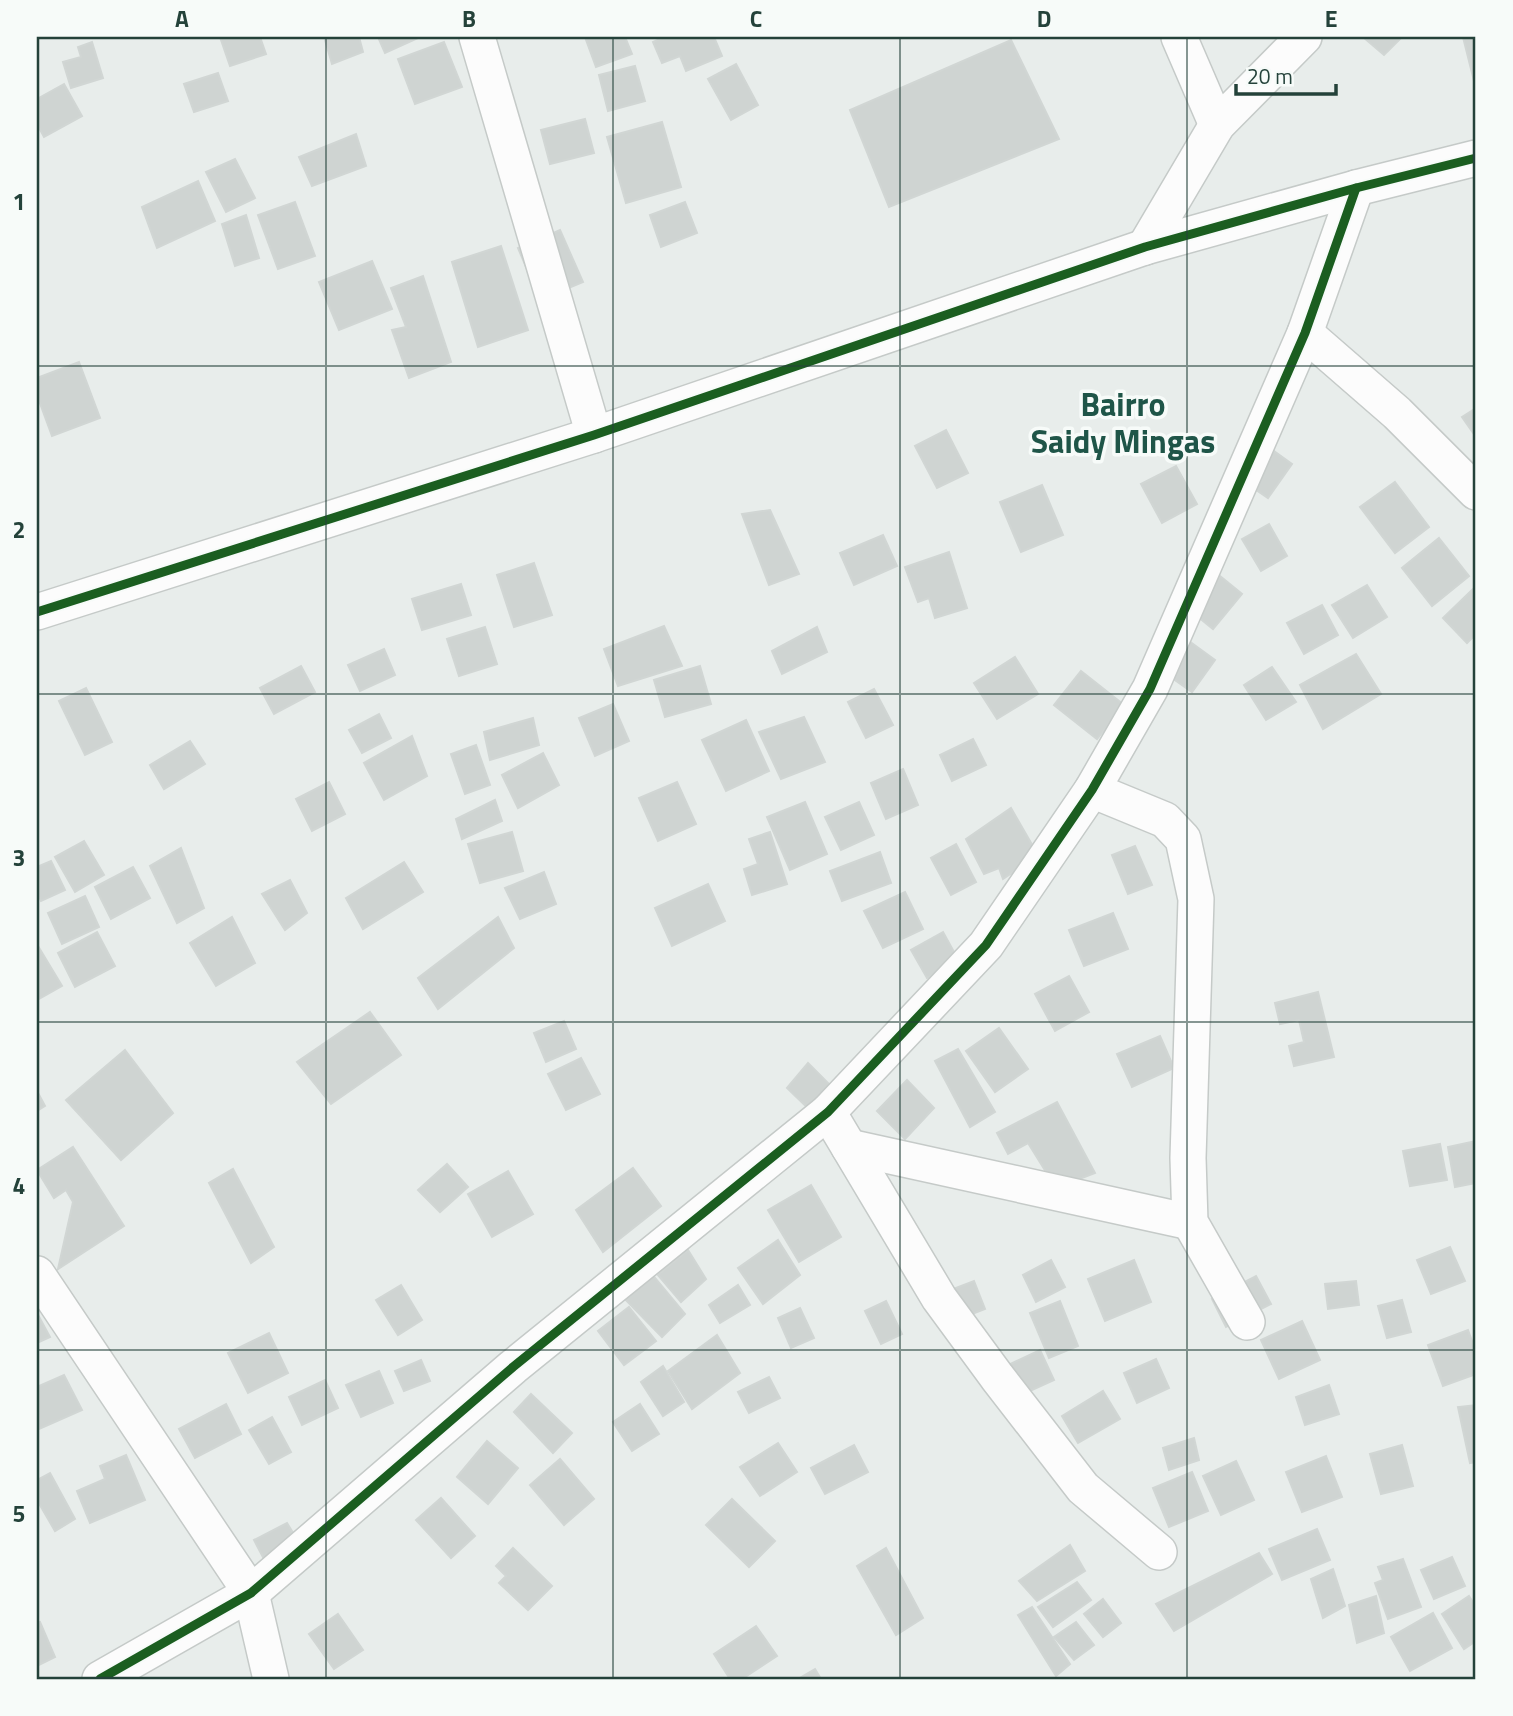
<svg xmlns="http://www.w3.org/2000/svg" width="1513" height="1716" font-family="'Titillium Web',sans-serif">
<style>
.building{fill:#cfd4d2;stroke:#d1d6d4;stroke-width:2}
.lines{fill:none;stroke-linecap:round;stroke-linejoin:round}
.street-casing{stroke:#c5cac8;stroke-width:38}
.street{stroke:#fcfcfc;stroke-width:35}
.cycleway-casing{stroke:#f7fbf9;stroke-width:13}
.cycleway{stroke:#1b5e20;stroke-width:9}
.grid{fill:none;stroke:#24423a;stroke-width:2;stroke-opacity:0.55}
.labels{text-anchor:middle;stroke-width:7;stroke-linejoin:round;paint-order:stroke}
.district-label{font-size:32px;font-weight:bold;fill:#1f5548;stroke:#f7fbf9}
.neatline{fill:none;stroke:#24423a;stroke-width:2.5}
.grid-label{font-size:23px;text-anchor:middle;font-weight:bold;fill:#24423a}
</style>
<rect width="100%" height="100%" fill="#e8edeb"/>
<!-- building -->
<g class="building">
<path d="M220,37h40l6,17 -36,12z"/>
<path d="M332,37h27l4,15 -31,12 -7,-24z"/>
<path d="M378,37h42l-35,16z"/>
<path d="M585,37h40l7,17 -36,13z"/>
<path d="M664,37h50l8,19 -36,15 -6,-15 -18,7 -9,-21z"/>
<path d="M1363,37h39l-18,18z"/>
<path d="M1463,37h13v52z"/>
<path d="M1011,40l48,99 -170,68 -39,-97z"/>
<path d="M92,42l11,36 -32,10 -8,-26 18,-5 -3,-10z"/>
<path d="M444,42l18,45 -47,17 -17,-45z"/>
<path d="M736,64l22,41 -27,15 -23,-41z"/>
<path d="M635,66l10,35 -37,10 -9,-36z"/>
<path d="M218,73l10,28 -34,11 -10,-28z"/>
<path d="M64,84l18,32 -38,21 -7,-13v-25z"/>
<path d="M585,119l9,34 -44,11 -9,-34z"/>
<path d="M662,122l19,65 -55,16 -19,-66z"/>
<path d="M356,134l10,32 -54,20 -13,-29z"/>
<path d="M235,159l20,39 -29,14 -20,-40z"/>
<path d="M198,181l17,40 -58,27 -15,-41z"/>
<path d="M295,202l20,54 -37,13 -20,-54z"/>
<path d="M685,202l12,31 -36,14 -11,-32z"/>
<path d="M246,215l13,43 -24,8 -13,-42z"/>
<path d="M560,230l23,52 -43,18 -22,-52z"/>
<path d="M501,246l27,84 -50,17 -26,-85z"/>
<path d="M372,261l20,48 -53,21 -20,-48z"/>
<path d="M423,276l28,86 -42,16 -17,-48 14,-3 -15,-39z"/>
<path d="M79,362l21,56 -48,18 -15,-41v-17z"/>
<path d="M1476,408v29l-14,-20z"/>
<path d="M946,430l22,43 -31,15 -22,-42z"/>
<path d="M1274,451l18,13 -24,34 -19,-13z"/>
<path d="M1176,466l21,38 -35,19 -21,-39z"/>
<path d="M1395,482l34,45 -34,26 -35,-46z"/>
<path d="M1042,485l21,50 -42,17 -21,-50z"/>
<path d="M770,510l29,64 -30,11 -27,-71z"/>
<path d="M1269,524l18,32 -26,15 -19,-32z"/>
<path d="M883,535l14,31 -43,19 -14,-32z"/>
<path d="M1439,538l30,38 -37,30 -30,-38z"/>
<path d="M949,552l18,56 -32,10 -6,-20 -11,4 -13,-35z"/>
<path d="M534,563l18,52 -38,12 -17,-52z"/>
<path d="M1220,576l22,18 -29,35 -22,-18z"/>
<path d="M461,584l10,31 -49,15 -10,-31z"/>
<path d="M1367,585l20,32 -34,21 -21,-33z"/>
<path d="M1476,586v48l-9,9 -24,-25z"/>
<path d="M1322,605l16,30 -34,19 -17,-31z"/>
<path d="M664,626l18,40 -64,20 -14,-37z"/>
<path d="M485,627l12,37 -38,12 -12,-37z"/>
<path d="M817,627l10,25 -45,22 -10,-23z"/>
<path d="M1189,641l26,19 -23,32 -27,-19z"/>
<path d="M384,649l11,26 -35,16 -12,-26z"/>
<path d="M1356,654l25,40 -58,35 -23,-44z"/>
<path d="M1015,657l23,37 -41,25 -23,-36z"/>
<path d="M301,666l14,26 -41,22 -14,-26z"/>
<path d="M700,666l11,38 -46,13 -11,-37z"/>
<path d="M1272,667l24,35 -30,18 -22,-35z"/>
<path d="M1081,671l43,34 -27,34 -43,-34z"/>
<path d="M86,688l26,54 -27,13 -26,-54z"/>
<path d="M874,689l19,36 -27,13 -18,-36z"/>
<path d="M613,704l16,37 -34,15 -16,-38z"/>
<path d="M379,714l12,24 -29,15 -13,-23z"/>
<path d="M804,717l21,45 -44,17 -22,-47z"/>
<path d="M533,718l6,27 -49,15 -6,-28z"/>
<path d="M746,720l23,51 -43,20 -24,-51z"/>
<path d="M412,736l15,40 -43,24 -20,-37z"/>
<path d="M973,739l13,26 -34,16 -12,-26z"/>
<path d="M190,741l15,23 -41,25 -14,-24z"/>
<path d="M476,745l14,40 -25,9 -14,-40z"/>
<path d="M543,753l16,32 -41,23 -16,-33z"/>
<path d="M903,769l15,36 -32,14 -15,-36z"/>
<path d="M329,782l16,32 -33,17 -16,-32z"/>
<path d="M677,782l19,42 -38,17 -19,-43z"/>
<path d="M495,800l7,21 -40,18 -6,-20z"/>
<path d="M805,802l22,52 -37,16 -23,-53z"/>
<path d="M859,802l15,33 -33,15 -16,-33z"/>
<path d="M1011,808l27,47 -35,24 -4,-11 -15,6 -18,-35z"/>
<path d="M512,832l11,39 -43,12 -12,-39z"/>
<path d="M770,832l17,52 -35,11 -8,-26 14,-5 -9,-25z"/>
<path d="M84,841l20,34 -29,17 -20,-35z"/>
<path d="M956,844l20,38 -25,13 -20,-37z"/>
<path d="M1135,846l17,39 -24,9 -16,-39z"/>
<path d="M181,848l23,60 -27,15 -27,-57z"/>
<path d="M880,852l11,31 -49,18 -12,-30z"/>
<path d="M51,861l14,29 -24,11 -4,-9v-25z"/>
<path d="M404,862l19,30 -60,37 -17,-31z"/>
<path d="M133,867l17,31 -39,21 -16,-32z"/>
<path d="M544,872l12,32 -36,15 -15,-31z"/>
<path d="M290,880l17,33 -22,17 -23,-36z"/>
<path d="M708,884l17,37 -53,25 -17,-38z"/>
<path d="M905,892l18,37 -40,19 -19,-37z"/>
<path d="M85,896l14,31 -37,17 -14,-31z"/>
<path d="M1113,913l15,36 -44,17 -15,-36z"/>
<path d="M232,917l23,46 -39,23 -26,-43z"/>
<path d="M498,917l16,31 -76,61 -20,-31z"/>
<path d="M97,932l18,34 -40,21 -17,-34z"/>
<path d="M943,932l16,29 -32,17 -16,-28z"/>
<path d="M38,946l24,40 -25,14v-53z"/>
<path d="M1069,976l20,36 -34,19 -20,-37z"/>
<path d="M1318,992l16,65 -40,9 -5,-20 15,-4 -5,-22 -19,4 -5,-21z"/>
<path d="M370,1012l31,43 -70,49 -34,-42z"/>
<path d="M564,1021l12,28 -30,13 -12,-29z"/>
<path d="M999,1028l29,41 -33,23 -29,-41z"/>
<path d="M1160,1036l14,32 -42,19 -15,-33z"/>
<path d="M958,1049l37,63 -25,15 -35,-66z"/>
<path d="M125,1050l48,63 -52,47 -55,-60z"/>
<path d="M581,1058l19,36 -34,16 -18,-36z"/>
<path d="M808,1063l27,27 -21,24 -27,-26z"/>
<path d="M907,1080l27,28 -29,31 -28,-28z"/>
<path d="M37,1091l8,15 -8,5z"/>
<path d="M1057,1102l38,71 -39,15 -28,-45 -20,11 -11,-21z"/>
<path d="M1476,1141v42l-21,4 -7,-40z"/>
<path d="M1440,1144l7,36 -37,6 -7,-35z"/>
<path d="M73,1147l51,79 -66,43 15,-67 -7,-12 -12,8 -17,-28z"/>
<path d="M447,1164l21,23 -28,25 -22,-22z"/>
<path d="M633,1168l28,38 -58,46 -27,-42z"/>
<path d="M233,1169l41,78 -23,16 -42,-80z"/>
<path d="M508,1171l25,43 -41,23 -24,-43z"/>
<path d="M811,1185l30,52 -42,25 -31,-52z"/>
<path d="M778,1240l22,35 -37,29 -25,-36z"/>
<path d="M1450,1247l15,34 -34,13 -14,-34z"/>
<path d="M688,1250l18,29 -25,23 -23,-27z"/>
<path d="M1051,1260l14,27 -29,15 -13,-27z"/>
<path d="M1134,1260l17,42 -46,19 -17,-42z"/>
<path d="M650,1272l35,42 -23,23 -40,-41z"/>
<path d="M1256,1276l15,28 -45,23 -14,-28z"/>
<path d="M974,1281l11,28 -46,18 -12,-28z"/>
<path d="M1356,1281l3,24 -31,4 -3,-25z"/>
<path d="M401,1285l21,35 -24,15 -22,-35z"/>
<path d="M738,1285l12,20 -30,18 -11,-18z"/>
<path d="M1402,1300l9,32 -24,6 -9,-32z"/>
<path d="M886,1301l16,33 -21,10 -16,-33z"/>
<path d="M1060,1301l18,45 -29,12 -19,-45z"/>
<path d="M629,1307l27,34 -32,24 -26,-34z"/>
<path d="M800,1308l14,30 -23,10 -13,-30z"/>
<path d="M37,1313l13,24 -13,6z"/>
<path d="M1302,1321l18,39 -41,19 -18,-39z"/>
<path d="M1468,1330l8,22v22l-33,12 -15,-41z"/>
<path d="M269,1333l19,40 -40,20 -20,-40z"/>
<path d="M717,1335l23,38 -48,36 -24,-38z"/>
<path d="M1040,1350l14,30 -35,16 -13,-30z"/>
<path d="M1156,1359l13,29 -32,15 -13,-30z"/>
<path d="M421,1360l9,21 -26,10 -9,-20z"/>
<path d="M663,1366l21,36 -21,14 -22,-34z"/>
<path d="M379,1371l14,32 -32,14 -15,-32z"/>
<path d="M64,1375l18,35 -43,19 -2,-42z"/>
<path d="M769,1377l11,21 -31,15 -11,-21z"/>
<path d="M325,1380l13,28 -36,17 -13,-28z"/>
<path d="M1329,1385l10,29 -34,11 -9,-28z"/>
<path d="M1103,1391l17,28 -42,24 -16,-27z"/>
<path d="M531,1394l41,39 -19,20 -39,-41z"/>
<path d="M226,1404l15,30 -46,24 -16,-29z"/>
<path d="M640,1404l19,30 -27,17 -19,-29z"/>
<path d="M1476,1405v57l-6,1 -12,-56z"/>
<path d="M272,1417l19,35 -22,12 -20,-34z"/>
<path d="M1194,1438l5,22 -30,10 -6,-22z"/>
<path d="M487,1441l31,27 -30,36 -31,-27z"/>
<path d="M778,1443l19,29 -37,24 -20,-29z"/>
<path d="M854,1445l14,27 -43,22 -14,-26z"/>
<path d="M1402,1445l11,41 -32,8 -11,-40z"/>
<path d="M126,1455l19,45 -55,23 -13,-32 28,-12 -5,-13z"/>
<path d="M1326,1456l16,41 -40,15 -16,-40z"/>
<path d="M560,1459l34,40 -30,26 -34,-40z"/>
<path d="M1236,1461l18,39 -33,15 -18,-39z"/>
<path d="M1192,1472l16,39 -39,16 -16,-39z"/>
<path d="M50,1473l25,46 -20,12 -18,-31v-20z"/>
<path d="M441,1498l34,38 -24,22 -35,-38z"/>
<path d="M732,1499l43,42 -26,26 -43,-42z"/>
<path d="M287,1523l24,39 -35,20 -22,-42z"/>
<path d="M1317,1529l13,31 -48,20 -13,-31z"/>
<path d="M1070,1545l15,26 -48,30 -18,-20z"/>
<path d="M513,1548l39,38 -24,24 -29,-27 7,-7 -10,-10z"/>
<path d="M886,1548l37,70 -27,17 -39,-69z"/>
<path d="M1259,1553l13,21 -98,57 -18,-27z"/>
<path d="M1452,1557l13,29 -31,13 -13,-29z"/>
<path d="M1403,1559l18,48 -33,12 -13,-36 8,-3 -5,-13z"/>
<path d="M1333,1569l12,37 -22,12 -12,-39z"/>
<path d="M1077,1582l14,18 -38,27 -15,-20z"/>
<path d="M1376,1596l8,37 -27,10 -8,-38z"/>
<path d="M1469,1596l7,11v34l-12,8 -22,-35z"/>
<path d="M1103,1599l18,24 -18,14 -19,-23z"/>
<path d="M1032,1607l38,57 -14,12 -38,-61z"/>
<path d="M1433,1613l19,35 -42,23 -19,-34z"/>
<path d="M338,1614l25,36 -29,19 -25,-35z"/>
<path d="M40,1622l15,35 -18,9v-43z"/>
<path d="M1076,1622l18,23 -20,15 -20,-23z"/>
<path d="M756,1626l21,30 -35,23h-12l-16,-25z"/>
<path d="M815,1669l6,10h-23z"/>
</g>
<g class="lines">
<defs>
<g id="street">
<path d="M477,37l117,398"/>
<path d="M1179,37l38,88"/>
<path d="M1145,247l72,-122 87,-88"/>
<path d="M1305,333l92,80 79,79"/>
<path d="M37,612l557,-177 551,-188 211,-59 120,-30"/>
<path d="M1092,790l73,30 18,19 13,60 -8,259 2,64 57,100"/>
<path d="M828,1112l111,186 58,79 86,111 76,64"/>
<path d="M849,1147l341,75"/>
<path d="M37,1274l214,319 20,86"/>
<path d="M100,1679l151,-86 262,-226 315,-255 158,-167 106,-155 58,-101 155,-356 51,-145"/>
</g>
</defs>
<!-- street casing -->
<use href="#street" class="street-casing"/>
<!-- street -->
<use href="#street" class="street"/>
<defs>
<g id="cycleway">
<path d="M37,612l557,-177 551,-188 211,-59 120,-30"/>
<path d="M100,1679l151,-86 262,-226 315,-255 158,-167 106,-155 58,-101 155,-356 51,-145"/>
</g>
</defs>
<!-- cycleway casing -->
<use href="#cycleway" class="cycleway-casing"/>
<!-- cycleway -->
<use href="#cycleway" class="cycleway"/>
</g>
<!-- grid -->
<path class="grid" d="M326,37v1642M613,37v1642M900,37v1642M1187,37v1642M37,366h1439M37,694h1439M37,1022h1439M37,1350h1439"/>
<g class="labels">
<!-- district labels -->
<g class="district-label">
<text x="1123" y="416">Bairro<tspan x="1123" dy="37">Saidy Mingas</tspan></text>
</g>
</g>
<!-- border -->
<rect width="1513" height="1716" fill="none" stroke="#f7fbf9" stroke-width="77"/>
<!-- scale -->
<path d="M1236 84v10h100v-10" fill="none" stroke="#24423a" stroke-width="3.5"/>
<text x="1247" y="84" font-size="21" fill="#24423a" stroke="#f7fbf9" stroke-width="5" paint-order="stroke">20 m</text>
<rect x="38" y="38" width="1436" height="1640" class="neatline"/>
<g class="grid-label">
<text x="182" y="27">A</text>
<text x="469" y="27">B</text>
<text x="756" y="27">C</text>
<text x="1044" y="27">D</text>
<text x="1331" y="27">E</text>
<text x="19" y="210">1</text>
<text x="19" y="538">2</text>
<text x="19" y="866">3</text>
<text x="19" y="1194">4</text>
<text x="19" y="1522">5</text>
</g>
</svg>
